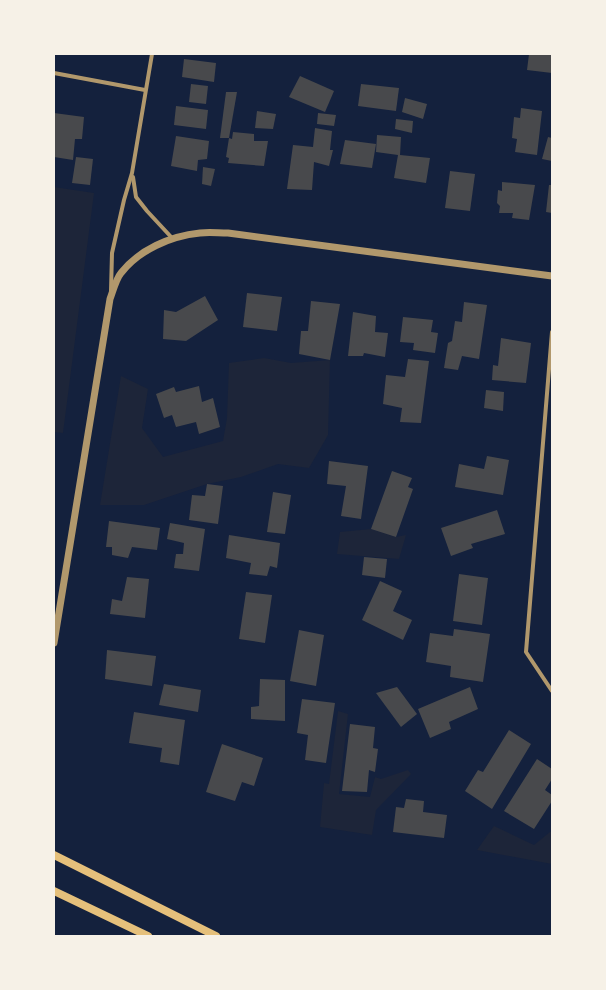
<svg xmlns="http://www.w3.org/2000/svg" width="606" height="990" font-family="Figtree,sans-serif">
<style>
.green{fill:#1d2539}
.building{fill:#48494c}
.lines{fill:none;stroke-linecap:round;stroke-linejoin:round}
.minor{stroke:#b1986c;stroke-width:4}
.tertiary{stroke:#b1986c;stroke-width:7}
.secondary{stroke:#e5c07b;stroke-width:8}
</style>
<rect width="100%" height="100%" fill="#14213d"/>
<!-- green -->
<g class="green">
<path d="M54,187l40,6 -31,240 -9,-1z"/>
<path d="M264,358l27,5 39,-3 -2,75 -19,33 -31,-4 -37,13 -34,7 -63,21h-44l21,-129 27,13 -6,39 21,29 60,-16 4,-23 2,-55z"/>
<path d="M371,529l25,8 10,-2 -7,24 -62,-5 3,-22z"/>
<path d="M338,711l10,3 -9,80 31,3 5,-20 6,2 27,-9 3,4 -35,36 -4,25 -52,-8 4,-44 5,1z"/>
<path d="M494,826l40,19 16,-13h2v32l-75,-14z"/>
</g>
<!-- building -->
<g class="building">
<path d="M529,54h23v19l-25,-3z"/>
<path d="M184,59l32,4 -2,19 -32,-5z"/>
<path d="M300,76l34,15 -9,21 -36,-15z"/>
<path d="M191,84l17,2 -2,18 -17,-2z"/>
<path d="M361,84l38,4 -3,23 -38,-5z"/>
<path d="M226,92h11l-8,46h-9z"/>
<path d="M405,98l22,6 -4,15 -21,-7z"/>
<path d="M176,106l32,4 -2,19 -32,-4z"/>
<path d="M521,108l21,3 -5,44 -22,-3 2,-13 -5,-1 2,-21 6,1z"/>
<path d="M257,111l19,3 -3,15 -18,-1z"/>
<path d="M54,113l30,4 -2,22h-7l-2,21 -19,-3z"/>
<path d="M318,113l18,2 -2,11 -17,-2z"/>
<path d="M396,119l17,2 -1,12 -17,-4z"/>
<path d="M315,128l17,3 -2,19h3l-4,16 -15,-4 -2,28 -25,-1 6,-44 20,2z"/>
<path d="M233,132l21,2v7h14l-4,25 -36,-3 1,-5 -3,-1 3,-19 3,1z"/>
<path d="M377,135l24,2 -1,18 30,3 -4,25 -32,-5 4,-23 -22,-3z"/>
<path d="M176,136l33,5 -2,18 -9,1 -1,11 -26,-5z"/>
<path d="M548,137l4,1v23l-10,-2z"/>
<path d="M345,140l31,4 -4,24 -32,-4z"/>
<path d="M76,157l17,2 -3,26 -18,-2z"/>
<path d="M203,167l12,2 -4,17 -9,-2z"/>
<path d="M450,171l25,3 -5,37 -25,-3z"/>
<path d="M502,182l33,3 -6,35 -17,-2 1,-5h-14l1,-7 -3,-3 1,-13 4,1z"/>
<path d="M549,185h3v28l-6,-1z"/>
<path d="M247,293l35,4 -5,34 -34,-4z"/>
<path d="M205,296l13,24 -32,21 -23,-2 1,-29 12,2z"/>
<path d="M311,301l29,3 -10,56 -31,-6 2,-23h7z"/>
<path d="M464,302l23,3 -8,54 -17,-3 -4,14 -14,-2 4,-25 4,-2 3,-20 7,1z"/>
<path d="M353,312l23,4 -1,16 13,1 -3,24 -21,-4 -1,3h-15z"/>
<path d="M403,317l30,3 -2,12 7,1 -3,20 -22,-3 1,-7 -14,-1z"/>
<path d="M501,338l30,5 -5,40 -34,-3 1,-15 5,1z"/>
<path d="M408,359l21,2 -8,62 -21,-1 2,-14 -19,-4 3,-29 19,2z"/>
<path d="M199,386l3,16 11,-4 7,29 -21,7 -3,-12 -20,5 -4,-12 -8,3 -8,-24 18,-7 2,5z"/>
<path d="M486,390l18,2 -1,19 -19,-3z"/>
<path d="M487,456l22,4 -6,35 -48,-8 4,-23 25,5z"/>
<path d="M329,461l39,5 -7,53 -20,-3 5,-30 -19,-2z"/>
<path d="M392,471l20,7 -4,9 5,2 -17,48 -25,-8z"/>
<path d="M207,484l16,2 -5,38 -29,-4 3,-25 13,1z"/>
<path d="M273,492l18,3 -6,39 -18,-2z"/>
<path d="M497,510l8,24 -34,10 2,4 -22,8 -10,-28z"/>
<path d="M109,521l51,7 -3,22 -25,-3 -4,11 -16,-3v-8h-6z"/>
<path d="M170,523l35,6 -6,42 -25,-3 2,-14h7l1,-11 -17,-4z"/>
<path d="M229,535l51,8 -3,25 -7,-2 -3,10 -18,-2 2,-11 -25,-5z"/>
<path d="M364,557l23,2 -2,19 -23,-3z"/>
<path d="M459,574l29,4 -6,47 -29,-4z"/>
<path d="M127,577l22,2 -4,39 -35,-4 2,-15 10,2z"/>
<path d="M380,581l22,10 -9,20 19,9 -9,20 -41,-20z"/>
<path d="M246,592l26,3 -7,48 -26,-4z"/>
<path d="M454,629l36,5 -7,48 -33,-5 1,-11 -25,-4 4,-29 23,3z"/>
<path d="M299,630l25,5 -8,51 -26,-5z"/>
<path d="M107,650l49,6 -4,30 -47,-7z"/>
<path d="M260,679l25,1v41l-34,-2v-12l8,-1z"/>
<path d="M164,684l37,6 -3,22 -39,-7z"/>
<path d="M397,687l20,27 -16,13 -25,-34z"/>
<path d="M470,687l8,22 -29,13 2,7 -21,9 -12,-29z"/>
<path d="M302,699l33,4 -9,60 -21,-3 3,-25 -11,-2z"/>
<path d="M134,712l51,8 -6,45 -19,-3 2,-14 -33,-5z"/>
<path d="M350,724l25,3 -2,21 5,1 -3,23 -6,-2 -2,22 -25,-1z"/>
<path d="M509,730l22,14 -39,65 -27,-18 13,-21 5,2z"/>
<path d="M222,744l41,14 -9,28 -12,-4 -7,19 -29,-9z"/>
<path d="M537,759l15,10v10l-7,11 7,5v6l-18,28 -30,-18z"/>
<path d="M406,799l18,2 -1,11 24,3 -3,23 -51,-6 3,-25 8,1z"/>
</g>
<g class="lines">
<!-- minor -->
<g class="minor">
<path d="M54,73l91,17"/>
<path d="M133,177l3,20 11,14 26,28"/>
<path d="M111,291l1,-38 12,-53 8,-27 20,-119"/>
<path d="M552,332l-26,320 26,39"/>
</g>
<!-- tertiary -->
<path class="tertiary" d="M54,643l56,-344c3,-8 6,-20 11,-26 18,-23 49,-37 79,-40 9,-1 18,0 28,0l324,43"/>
<!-- secondary -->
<g class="secondary">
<path d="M54,855l162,81"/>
<path d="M54,891l94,45"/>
</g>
</g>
<!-- border -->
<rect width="606" height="990" fill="none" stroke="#f6f1e7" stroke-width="110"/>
</svg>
